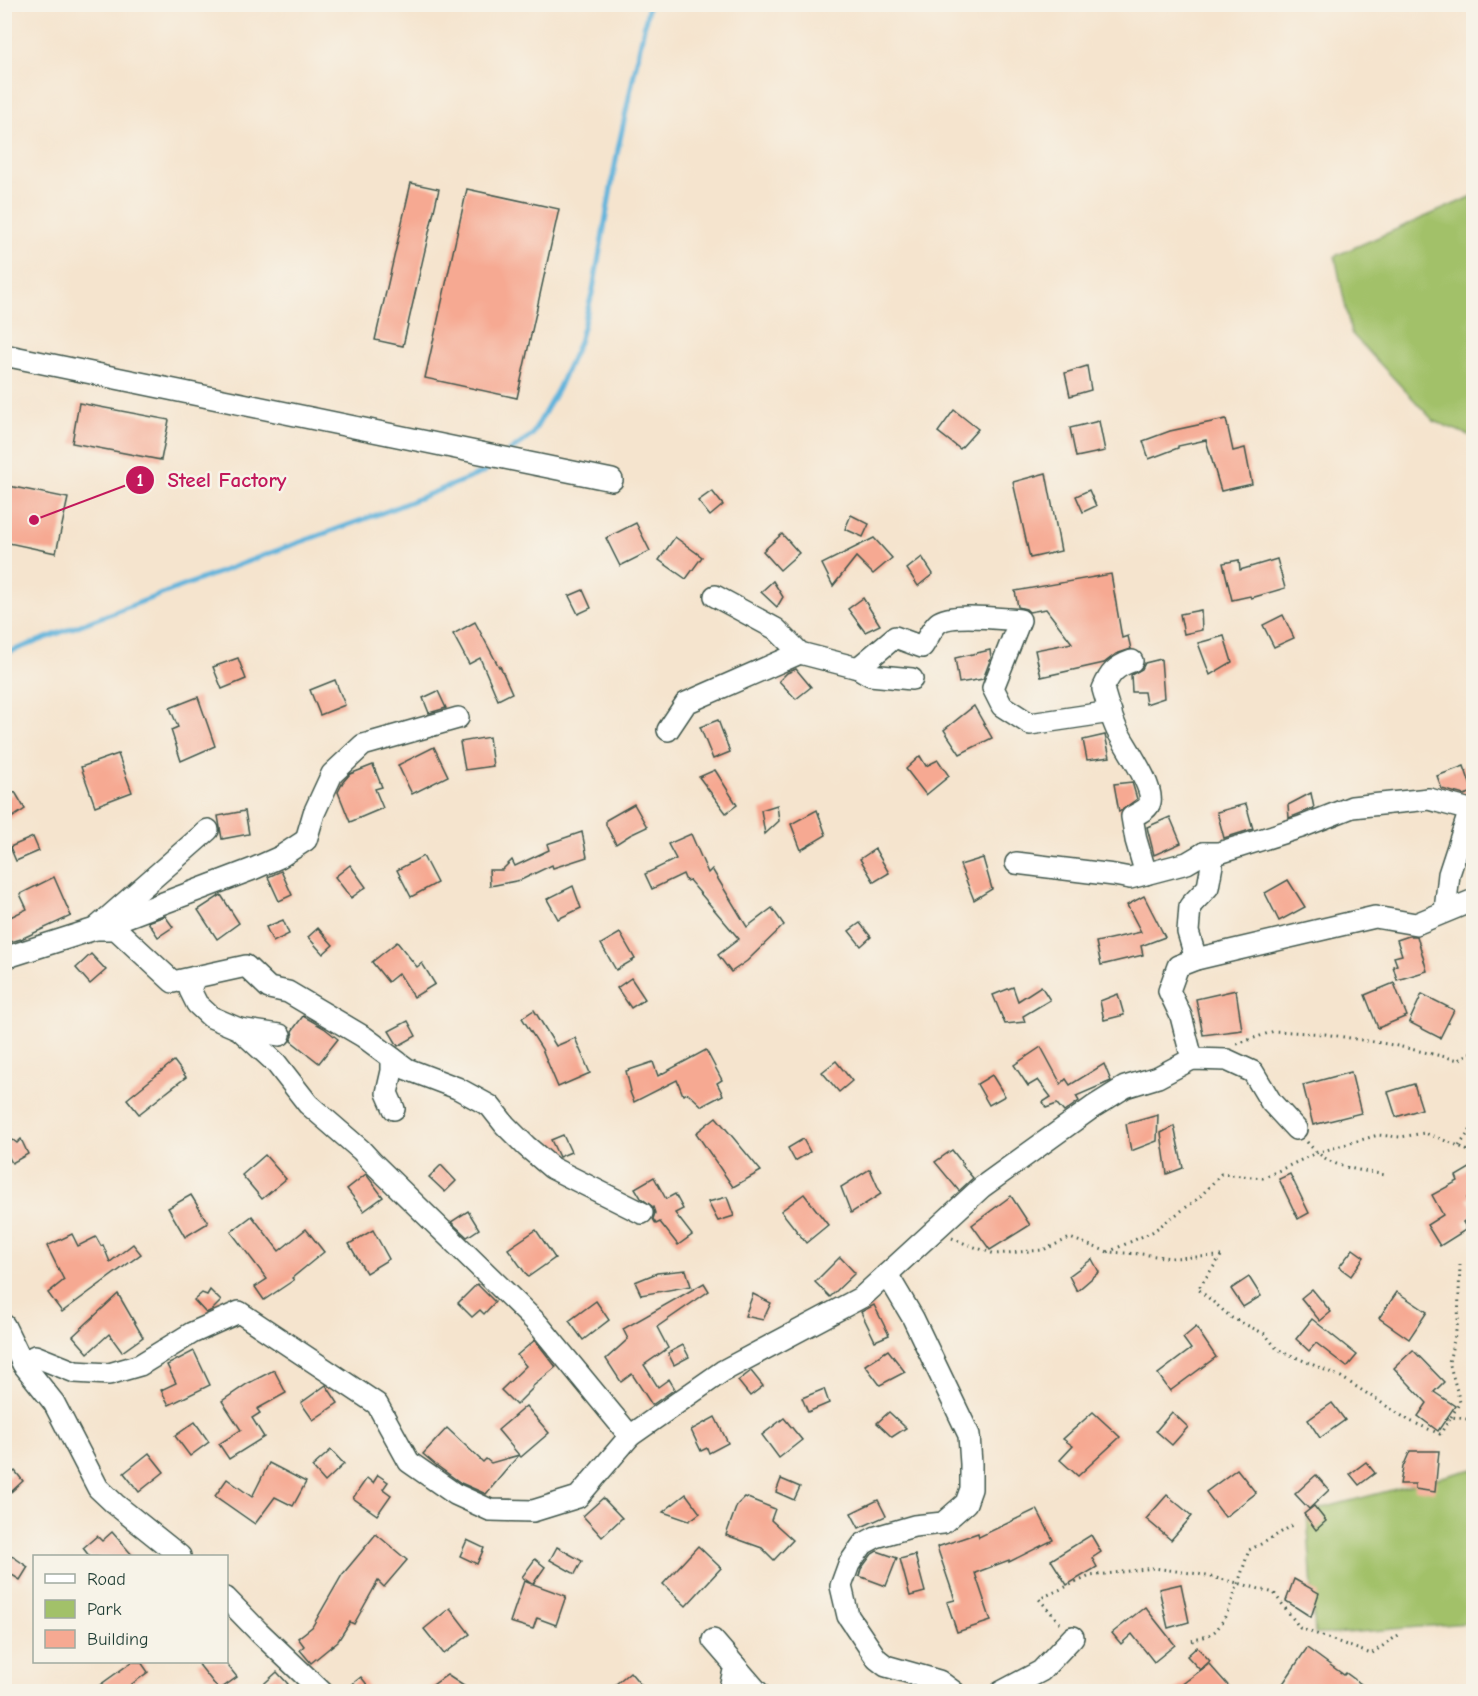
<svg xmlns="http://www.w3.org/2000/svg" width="1478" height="1696" font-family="'Comic Neue',sans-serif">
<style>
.green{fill:#a2c169;stroke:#607f4e;stroke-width:1.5}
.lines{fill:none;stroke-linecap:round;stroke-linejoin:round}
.stream{stroke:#5fb3db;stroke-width:5}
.building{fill:#f6a992}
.minor-casing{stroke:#3f564b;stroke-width:24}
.path{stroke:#3f564b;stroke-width:3;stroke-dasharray:1.5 4.5;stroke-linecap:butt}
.minor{stroke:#fff;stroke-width:21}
.leader{fill:none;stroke:#c2185b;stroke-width:2}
.callout-dot{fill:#c2185b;stroke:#f7f3e8;stroke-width:2}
.mark-label{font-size:18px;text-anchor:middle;font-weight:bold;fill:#fff}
.callout-label{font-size:21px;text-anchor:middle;font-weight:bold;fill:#c2185b;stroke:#f7f3e8;stroke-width:5;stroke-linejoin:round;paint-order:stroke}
</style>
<rect width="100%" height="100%" fill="#f7f3e8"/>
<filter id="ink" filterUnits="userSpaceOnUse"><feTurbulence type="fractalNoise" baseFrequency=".0167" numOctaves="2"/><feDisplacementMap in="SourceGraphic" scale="12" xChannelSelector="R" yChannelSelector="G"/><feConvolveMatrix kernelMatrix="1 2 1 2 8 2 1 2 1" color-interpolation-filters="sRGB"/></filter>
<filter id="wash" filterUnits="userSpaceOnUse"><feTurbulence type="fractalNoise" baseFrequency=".008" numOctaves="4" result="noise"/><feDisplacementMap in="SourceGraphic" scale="24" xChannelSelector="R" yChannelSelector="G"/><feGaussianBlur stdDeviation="1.35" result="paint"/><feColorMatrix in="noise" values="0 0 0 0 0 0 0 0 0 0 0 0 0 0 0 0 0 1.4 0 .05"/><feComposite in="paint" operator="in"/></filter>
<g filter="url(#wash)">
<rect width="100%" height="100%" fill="#f5e4ce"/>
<!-- green -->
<g class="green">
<path d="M1473,196v241l-39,-16 -83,-88 -16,-77z"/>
<path d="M1473,1469v151l-6,3 -133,11h-19l-8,-122z"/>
</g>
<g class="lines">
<!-- stream -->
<g class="stream">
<path d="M509,452l23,-17 26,-46 21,-47 14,-52 25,-141 31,-145"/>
<path d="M4,654l266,-101 117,-42 95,-38 15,-11"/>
</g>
</g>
<g id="blocks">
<!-- building -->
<g class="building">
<path d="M411,183l28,6 -36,157 -28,-6z"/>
<path d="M467,189l92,20 -42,189 -92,-20z"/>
<path d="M1087,366l4,24 -21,6 -5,-23z"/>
<path d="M79,403l90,17 -8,40 -89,-17z"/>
<path d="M954,410l24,19 -18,20 -22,-17z"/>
<path d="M1226,419l7,32 12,-3 7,36 -31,7 -15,-51 -28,6v2l-29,11 -6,-18 27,-10z"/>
<path d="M1099,421l6,30 -29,6 -6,-29z"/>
<path d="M1046,473l15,78 -31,7 -17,-76z"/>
<path d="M4,485l64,13 -12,55 -52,-11z"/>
<path d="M1089,490l7,16 -13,6 -7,-16z"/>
<path d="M712,491l11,14 -13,11 -12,-15z"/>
<path d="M851,515l18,9 -6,13 -18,-8z"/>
<path d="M636,523l14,28 -30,15 -14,-28z"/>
<path d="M782,534l17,19 -19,17 -17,-19z"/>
<path d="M675,537l27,20 -16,22 -27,-19z"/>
<path d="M874,538l18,20 -19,16 -17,-17 -23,29 -11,-22z"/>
<path d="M922,557l11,17 -15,12 -11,-17z"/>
<path d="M1277,559l8,29 -34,10 -1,-2 -18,4 -9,-37 16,-3 1,10z"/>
<path d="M1111,574l11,64 6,-2 3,13 -15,5 -12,9 -63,14 -6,-27 37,-7 -26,-34 -17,3 -3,-3 -8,-2 -3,-16z"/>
<path d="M773,581l10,16 -6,10 -16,-15z"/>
<path d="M583,590l8,18 -13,6 -9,-18z"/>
<path d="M863,598l17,27 -15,7 -17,-23z"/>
<path d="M1201,610l1,20 -18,4 -4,-20z"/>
<path d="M1283,615l11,23 -20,9 -11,-22z"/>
<path d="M475,622l24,45 1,-1 12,27 -14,7 -18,-42 -11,6 -16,-30z"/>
<path d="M1224,636l8,26 -22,13 -12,-32z"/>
<path d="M990,650l1,8 -8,21 -24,4 -4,-25z"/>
<path d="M238,658l8,21 -24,10 -9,-22z"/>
<path d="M1161,659l3,39 -18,6 -2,-12h-12l-1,-17 11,-6 3,-6z"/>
<path d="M796,669l15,18 -15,12 -17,-18 8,-8z"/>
<path d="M335,680l10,25 -25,10 -10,-25z"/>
<path d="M438,691l8,17 -17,5 -6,-15z"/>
<path d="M198,697l17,49 -34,15 -10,-31 7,-3 -8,-19z"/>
<path d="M974,706l18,32 -32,16 -16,-24z"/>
<path d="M718,720l12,32 -17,7 -13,-32z"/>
<path d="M1105,735l5,22 -23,3 -4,-20z"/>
<path d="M489,737l4,29 -28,4 -5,-28z"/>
<path d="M434,747l14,29 -36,18 -14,-29z"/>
<path d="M118,754l14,38 -37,14 -14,-39z"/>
<path d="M920,756l6,10 12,-6 11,16 -23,19 -20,-26z"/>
<path d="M373,765l9,22 -7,2 8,19 -33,14 -12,-30 5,-10 7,-8z"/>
<path d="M1464,766l9,26 -9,3 -22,-6 -5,-13z"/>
<path d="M715,770l22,35 -11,8 -27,-36z"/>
<path d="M1132,782l5,17 -18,13 -5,-28z"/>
<path d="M15,792l10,17 -15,10 -6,-9v-11z"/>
<path d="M1311,793l3,15 -25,10 -1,-13z"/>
<path d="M634,804l13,23 -17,8 -14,9 -10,-19v-5z"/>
<path d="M1246,804l7,25 -29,9 -7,-26z"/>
<path d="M777,805l2,16 -14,13 -4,-24z"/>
<path d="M817,810l9,25 -25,15 -10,-26z"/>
<path d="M245,811l4,23 -27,5 -4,-23z"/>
<path d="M1170,817l11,26 -27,12 -7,-28z"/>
<path d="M582,832l5,25 -34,11 -1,-3 -31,15 -31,6 -1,-16h13l10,-10 3,6 34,-16 -2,-6z"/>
<path d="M691,834l17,39 4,-4 35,58 25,-19 12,17 -37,36 -16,11 -13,-17 21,-16 -50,-59 -3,1 -3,-7 -31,15 -7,-15 31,-15 -8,-15z"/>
<path d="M33,837l6,14 -23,10 -6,-14z"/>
<path d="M875,849l14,24 -15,9 -14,-23z"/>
<path d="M423,856l14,27 -26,14 -14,-27z"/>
<path d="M983,858l9,31 -18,11 -14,-35z"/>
<path d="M350,865l16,22 -15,11 -16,-21z"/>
<path d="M281,871l11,24 -13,6 -11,-24z"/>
<path d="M54,877l17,39 -50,23 -17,5v-24l23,-11 -7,-15z"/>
<path d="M1288,880l17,27 -26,14 -14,-28z"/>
<path d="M573,886l8,22 -23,11 -11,-20z"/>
<path d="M221,895l18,28 -22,16 -19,-29z"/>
<path d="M1144,896l21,41 -24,9 2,9 -42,10 -5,-23 45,-10 -14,-27z"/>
<path d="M165,916l8,11 -15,10 -10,-15z"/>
<path d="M283,920l6,14 -16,8 -7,-15z"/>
<path d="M860,923l11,14 -10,9 -12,-15z"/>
<path d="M318,928l15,17 -10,9 -15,-17z"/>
<path d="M620,933l15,26 -19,11 -15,-26z"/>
<path d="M1409,936h8l10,35 -30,9 -4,-14 4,-1 -3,-8 8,-2 -5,-15z"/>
<path d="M397,942l20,25 5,-4 13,21 -21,13 -15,-24 -11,9 -16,-20z"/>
<path d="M91,954l15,16 -16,14 -14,-16z"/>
<path d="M631,978l14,21 -14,9 -14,-20z"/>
<path d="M1394,983l13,33 -29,12 -13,-33z"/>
<path d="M1041,986l9,14 -27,16 2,6 -20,2 -12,-29 20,-8 5,14z"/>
<path d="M1236,990l6,40 -39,5 -7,-36z"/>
<path d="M1118,994l6,21 -20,5 -4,-19z"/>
<path d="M1422,994l32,16 -14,28 -31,-16z"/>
<path d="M534,1010l22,36 19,-8 15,35 -32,14 -16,-38 -20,-31z"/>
<path d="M303,1016l21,12 14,11 -19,24 -28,-22 2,-5 -1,-5z"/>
<path d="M408,1021l8,15 -18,10 -9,-15z"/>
<path d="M1041,1047l20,37 5,-5 4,6 34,-21 7,17 -35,15 3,5 -15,11 -7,-8 -11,4 -3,-6 8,-5 -13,-17 -10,6 -14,-21z"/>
<path d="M706,1050l16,30 -5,3 6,12 -21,11 -14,-13 -5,2 -6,-15 -43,22 -4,-10 1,-1 -5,-20 27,-9 5,14z"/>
<path d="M174,1061l12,16 -47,37 -12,-15z"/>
<path d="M836,1061l16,20 -13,11 -17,-20z"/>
<path d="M1351,1072l10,41 -48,12 -10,-40z"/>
<path d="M992,1075l13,21 -16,9 -12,-21z"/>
<path d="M1414,1084l8,25 -26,8 -8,-25z"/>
<path d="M1158,1115l-1,26 -26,10 -5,-27z"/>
<path d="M716,1117l45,54 -28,16 -37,-54z"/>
<path d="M1174,1126l9,42 -16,6 -6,-41z"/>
<path d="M563,1135l8,17 -12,5 -8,-17z"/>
<path d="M21,1139l7,15 -16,9 -8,-15v-4l9,-4 4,3z"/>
<path d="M803,1139l7,13 -15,9 -7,-13z"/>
<path d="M952,1150l11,14 -1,1 11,13 -14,13 -24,-29z"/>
<path d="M265,1155l21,24 -24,20 -20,-24z"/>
<path d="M441,1165l15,16 -11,11 -16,-15z"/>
<path d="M1473,1166v29l-6,3 6,11v6l-10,7 4,7 -27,17 -13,-21 16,-10 -11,-20 26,-14 -2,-5z"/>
<path d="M870,1169l11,25 -30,19 -10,-26z"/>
<path d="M366,1174l17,23 -19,14 -17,-22z"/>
<path d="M1290,1174l19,39 -11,6 -19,-40z"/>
<path d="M654,1177l12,22 9,-5 8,15 -8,4 17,22 -14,10 -18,-23 -4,2 -3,-5 2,-6 -2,-6 -12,-9 -6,-10z"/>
<path d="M804,1194l24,31 -22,18 -25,-32z"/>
<path d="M191,1195l17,28 -23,14 -17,-29z"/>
<path d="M1011,1196l19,29 -40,25 -18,-25z"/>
<path d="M727,1197l7,19 -16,5 -10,-19z"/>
<path d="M468,1211l11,18 -12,8 -16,-15z"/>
<path d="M252,1216l27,35 27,-22 18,23 -32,26 2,2 -30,20 -9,-13 12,-8 -36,-47z"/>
<path d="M373,1230l16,29 -23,14 -17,-29z"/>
<path d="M536,1230l19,28 -27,19 -20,-28z"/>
<path d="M72,1234l6,12 18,-9 5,9 2,-1 7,17 23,-18 8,10 -79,58 -14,-19 16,-13 -17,-34z"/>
<path d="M1353,1249l11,8 -13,19 -12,-9z"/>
<path d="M840,1257l15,16 -25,24 -15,-15z"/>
<path d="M1092,1259l7,13 -22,19 -8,-15z"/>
<path d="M686,1270l5,16 -50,9 -6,-13 22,-9z"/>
<path d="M1249,1277l12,19 -18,11 -12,-18z"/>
<path d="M704,1283l5,8 -52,36 11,21 -24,17 14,22 11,-8 6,10 -23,16 -20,-31 -11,8 -15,-23 22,-20 -5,-10z"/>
<path d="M477,1284l18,18 -11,12 -4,-4 -8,7 -14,-14z"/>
<path d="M1312,1289l19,23 -11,9 -19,-23z"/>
<path d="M210,1290l11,11 -9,9 -6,3 -12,-13 8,-7 5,2z"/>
<path d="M1397,1292l30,20 -18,27 -30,-21z"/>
<path d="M118,1294l25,43 -21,15 -13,-18 -21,19 -15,-17z"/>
<path d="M753,1294l18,9 -8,17 -18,-4z"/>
<path d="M596,1301l13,19 -26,20 -14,-19z"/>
<path d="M874,1305l15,30 -14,6 -14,-29z"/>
<path d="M1312,1319l45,36 -10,12 -31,-24 -7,8 -13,-12z"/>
<path d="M1196,1327l20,30 -46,34 -12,-17 33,-25 -8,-11z"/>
<path d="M535,1340l21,27 -24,20 1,1 -17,17 -15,-15 25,-24 -9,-11z"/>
<path d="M683,1345l6,12 -15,8 -6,-12z"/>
<path d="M888,1350l17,22 -25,13 -15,-20z"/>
<path d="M1413,1350l31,32 -10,10 21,14 -17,25 -20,-15 9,-13 -33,-35z"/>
<path d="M194,1351l16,34 -41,20 -8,-15 15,-7 -9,-18z"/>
<path d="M274,1370l12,23 -29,16 3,4 -8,5 12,19 -35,22 -10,-15 22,-14 -19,-29 25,-17z"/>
<path d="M751,1371l12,15 -13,10 -12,-15z"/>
<path d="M326,1385l12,18 -25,17 -12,-17z"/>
<path d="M824,1389l5,14 -21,9 -6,-14z"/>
<path d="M1332,1403l13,17 -25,18 -12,-18z"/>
<path d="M526,1406l23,27 -28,24 -2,-2 -33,39 -25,-11 -25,-18 -13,-11 24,-26 36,34 3,-3 5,4 28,-8 -21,-25z"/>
<path d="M889,1412l17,16 -14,9 -15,-14z"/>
<path d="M1093,1412l27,25 -42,39 -18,-16 13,-14 -10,-7z"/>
<path d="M1172,1412l16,15 -16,18 -16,-14z"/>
<path d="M715,1417l13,26 -19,10 -2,-5 -6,3 -10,-21z"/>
<path d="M784,1418l18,22 -23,18 -17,-23z"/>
<path d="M195,1422l14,20 -19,14 -15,-20z"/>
<path d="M331,1450l13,14 -19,18 -13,-15z"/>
<path d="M1410,1451h29l-4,41 -20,-3v-5h-15l3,-17z"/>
<path d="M149,1453l15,19 -25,20 -15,-19z"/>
<path d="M1366,1462l9,11 -16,12 -9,-11z"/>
<path d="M269,1463l37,19 -13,24 -18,-9 -20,27 -40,-28 12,-17 25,18z"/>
<path d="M1237,1469l19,24 -31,24 -19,-25z"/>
<path d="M15,1471l8,10 -12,11 -7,-8v-3z"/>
<path d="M378,1475l10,7 -5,7 8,6 -14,20 -24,-17 14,-20 6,5z"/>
<path d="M1316,1475l13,15 -20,19 -14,-15z"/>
<path d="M781,1479l19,8 -6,13 -18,-8z"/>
<path d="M686,1494l14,19 -11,8 -26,-9z"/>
<path d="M1167,1495l25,21 -21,24 -25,-21z"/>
<path d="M745,1497l30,12 -4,11 22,20 -19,20 -12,-12 -36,-13 11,-30z"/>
<path d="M603,1498l19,20 -20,19 -19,-21z"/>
<path d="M878,1500l8,16 -27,12 -8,-15z"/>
<path d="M1314,1506l12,15 -10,9 -12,-16z"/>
<path d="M1037,1509l16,31 -44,22v-2l-34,13 16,48 -34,11 -10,-30 8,-2 -18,-53 41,-14 1,4z"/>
<path d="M112,1532l22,25h-44l-7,-9 14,-12 5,5z"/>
<path d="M376,1534l31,26 -23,27 -6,-6 -24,43 -4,-2 -12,19 -27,22 -11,-13 4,-4 -6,-8 14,-11 30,-52z"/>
<path d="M1091,1535l10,17 -9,6 5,9 -30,18 -16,-25z"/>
<path d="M467,1540l17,8 -7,16 -17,-8z"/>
<path d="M698,1546l23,22 -35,38 -23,-22z"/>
<path d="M557,1547l25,14 -7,13 -25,-14z"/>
<path d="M877,1551l20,7 -11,28 -27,-10 2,-7 11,-15z"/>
<path d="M915,1555l10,37 -15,4 -10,-37z"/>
<path d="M12,1556l16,11 -8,13 -16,-10z"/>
<path d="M535,1559l10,8 -12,17 33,12 -10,29 -19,-7 -4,11 -23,-7 14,-41 8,3 -10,-7z"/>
<path d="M1294,1579l25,14 -8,24 -25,-16z"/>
<path d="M1181,1584l8,38 -21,6 -9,-39z"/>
<path d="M1145,1607l30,38 -21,17 -22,-28 -11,10 -9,-11z"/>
<path d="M450,1608l20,26 -26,20 -20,-25z"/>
<path d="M1197,1647l13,14 -10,9 -13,-14z"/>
<path d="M1307,1648l37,27 2,-2 15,11 -5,8h-62l-12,-7z"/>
<path d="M132,1662h9l7,10 -27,20h-31z"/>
<path d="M197,1662h28l12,15 -18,13z"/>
<path d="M1209,1664l25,28h-62z"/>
<path d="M277,1672l11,12 -8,8h-25z"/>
<path d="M630,1672l17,20h-24l-7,-8z"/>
<path d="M447,1675l26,17h-50z"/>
<path d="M361,1677l12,15h-31z"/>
</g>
</g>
</g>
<g filter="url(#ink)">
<use href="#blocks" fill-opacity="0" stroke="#3f564b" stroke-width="1.5"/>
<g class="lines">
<defs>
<g id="minor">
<path d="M4,355l608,125"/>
<path d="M715,596l61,33 24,24 58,15 12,7 42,4"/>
<path d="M1132,661c-17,6 -22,12 -29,28 4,14 8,28 14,41 8,16 37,56 33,72 -2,8 -12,11 -18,15l4,23 10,34"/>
<path d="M858,668l37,-31 27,10c5,-7 10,-19 16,-24 13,-11 64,-4 82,-3l-27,68 9,18 28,18 81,-12"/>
<path d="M668,730l18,-27 114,-50"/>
<path d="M1204,853h15l82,-26 51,-20 77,-8 41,11"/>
<path d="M1016,863l98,12 16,3 57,-15 17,-10 8,12 -4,22 -18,19 -2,26 8,27"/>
<path d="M1445,911l4,-37 21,-64 4,1"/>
<path d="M100,927l153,-58 27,-12 26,-17 8,-27 18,-39 31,-29 95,-27"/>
<path d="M95,929h21l57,53 73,-16 23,22 19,4 76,45 43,32 50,19 33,18 15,19 21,21 26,22 90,45"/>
<path d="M4,958l91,-29 113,-99"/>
<path d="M195,977l-5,13 7,14 14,13 28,12 37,34 32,41 53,46 11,12 165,161 93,113 93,-65 139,-74 120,-110 111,-80 32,-20 33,-10 34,-18 35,1 26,12 18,30 25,27"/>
<path d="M239,1029l41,6"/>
<path d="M392,1058v13l-5,22 7,16"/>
<path d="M1192,1059l-11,-43 -12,-25 9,-25 18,-7 179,-42 41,7 58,-24"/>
<path d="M887,1274l26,44 56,117 2,29v25l-5,14 -23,20 -29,3 -38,11 -13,7 -14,20 -8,22 7,30 29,43 9,7 53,15 15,11"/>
<path d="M4,1325l19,39 12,-8 40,16 34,2 31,-9 52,-32 47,-21 138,92 32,58 46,32 35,16 43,1 45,-14 52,-61"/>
<path d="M23,1364l31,39 44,85 17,16 65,52"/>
<path d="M226,1598l33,34 63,60"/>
<path d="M713,1640l45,52"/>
<path d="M729,1692l6,-26"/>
<path d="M1001,1692l40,-21 32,-34"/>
</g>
</defs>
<!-- minor casing -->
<use href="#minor" class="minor-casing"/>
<!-- path -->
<g class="path">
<path d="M1237,1044l37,-13 51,3 68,11 66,15 15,-10"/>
<path d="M1307,1142c23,27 45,26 78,33"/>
<path d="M1459,1146l15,-21"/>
<path d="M952,1238l14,6 29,10 48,-4 27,-12 38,14 33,2 30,4 50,-2"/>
<path d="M1108,1252l44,-20 47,-34 22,-24 42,4 53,-25 62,-18 22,2 25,-4 34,13 15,8"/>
<path d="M1221,1256l-23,33 34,29 33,16 12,15 64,28 69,44 30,13 11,-17 23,3"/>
<path d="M1451,1417l9,-15 -11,-40 9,-40 2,-57"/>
<path d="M1060,1623l-21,-24 51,-23 64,-8 44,6 40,9 36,10 26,35 71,26 29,-20"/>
<path d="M1192,1641c8,-3 19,-5 25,-12 13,-14 25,-59 32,-79l16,-8 28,-17"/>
</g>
<!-- minor -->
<use href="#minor" class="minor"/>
</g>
</g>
<!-- callouts -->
<path class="leader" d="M34 520L140 480"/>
<g class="callout-dot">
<circle cx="34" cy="520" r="6"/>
<circle cx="140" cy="480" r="15"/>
</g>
<g class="mark-label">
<text x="140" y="486">1</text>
</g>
<g class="callout-label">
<text x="227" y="487">Steel Factory</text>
</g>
<!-- margin -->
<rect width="1478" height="1696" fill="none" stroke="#f7f3e8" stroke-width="24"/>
<!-- legend -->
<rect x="33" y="1555" width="195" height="108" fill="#f7f3e8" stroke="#a1aaa0" stroke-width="1.5"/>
<rect x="45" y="1574" width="30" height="9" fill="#ffffff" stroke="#a1aaa0" stroke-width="1.5"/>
<text x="87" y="1585" font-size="18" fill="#1f3d34">Road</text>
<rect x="45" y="1600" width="30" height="18" fill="#a2c169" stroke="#a1aaa0" stroke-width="1.5"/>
<text x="87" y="1615" font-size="18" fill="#1f3d34">Park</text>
<rect x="45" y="1630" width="30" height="18" fill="#f6a992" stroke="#a1aaa0" stroke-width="1.5"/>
<text x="87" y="1645" font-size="18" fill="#1f3d34">Building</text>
</svg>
